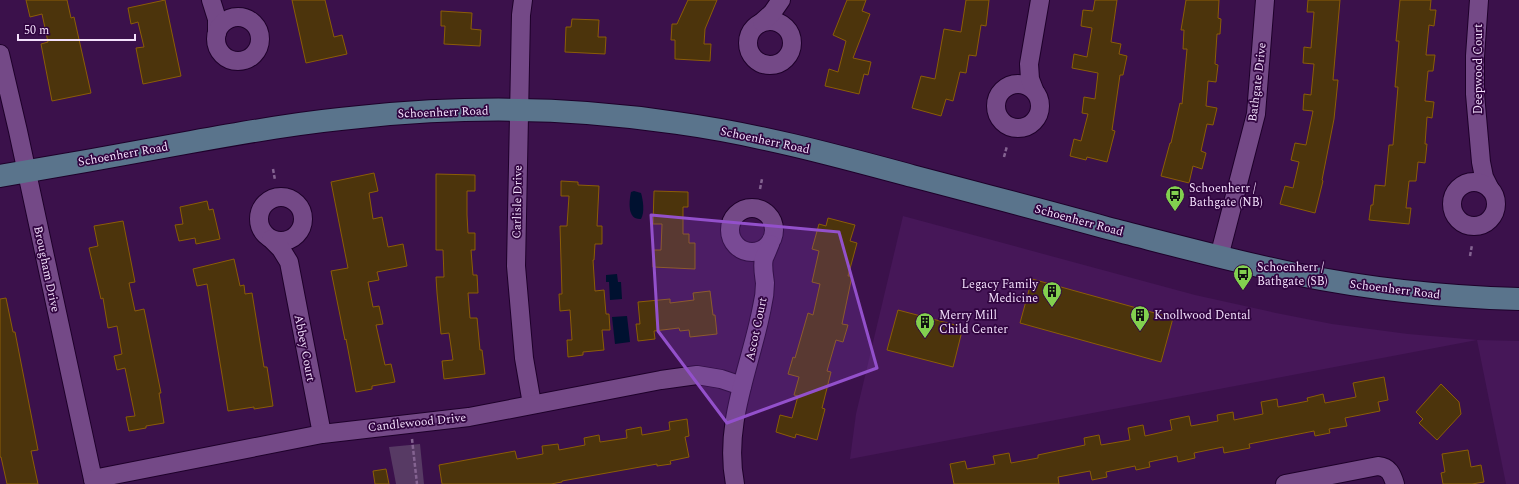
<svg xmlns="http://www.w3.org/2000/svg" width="1519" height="484" font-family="Spectral,serif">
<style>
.built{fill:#461758}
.green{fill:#573a64}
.water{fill:#001130}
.building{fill:#4c340c;stroke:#8b5d07}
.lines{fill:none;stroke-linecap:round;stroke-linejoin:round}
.minor-casing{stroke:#1e012a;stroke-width:20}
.major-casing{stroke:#1e012a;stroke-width:24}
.path{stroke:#846391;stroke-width:2.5;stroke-dasharray:4 2;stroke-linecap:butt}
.minor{stroke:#744987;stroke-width:18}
.major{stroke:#5a748c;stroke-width:22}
.marked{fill:#9350cb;fill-opacity:0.2;stroke:#9350cb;stroke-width:3;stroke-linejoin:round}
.labels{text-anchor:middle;stroke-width:3.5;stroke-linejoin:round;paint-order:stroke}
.street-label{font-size:12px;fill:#f3e0fc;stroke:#310540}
.poi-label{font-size:12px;fill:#f3e0fc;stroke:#310540;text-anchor:start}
</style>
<rect width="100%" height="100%" fill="#3b114b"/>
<!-- built -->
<path class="built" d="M903,216l292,79 81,18 56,11 76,10 70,6 41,1v143h-13l-29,-144 -627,119 6,-45z"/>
<!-- green -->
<path class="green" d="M420,444l4,40h-28l-7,-37z"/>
<!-- water -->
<g class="water">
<path d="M634,191l7,2c2,7 4,19 0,26 -14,1 -12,-17 -10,-27z"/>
<path d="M617,274l1,8h3l1,17 -12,1 -1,-18h-3v-7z"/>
<path d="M627,316l3,26 -15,2 -3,-27z"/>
</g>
<!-- building -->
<g class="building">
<path d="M26,0h41l4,18 3,-1 17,76 -39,8 -11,-57 7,-2 -6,-28 -12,3z"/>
<path d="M165,0l16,76 -38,8 -7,-36 8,-1 -6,-25 -7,2 -3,-16z"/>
<path d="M292,0h33l9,37 8,-2 5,19 -41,9z"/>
<path d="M688,0h29l-12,29 -1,15h7l-1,17 -35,-2v-19h-4l1,-16h5z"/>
<path d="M847,0h19l-4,11 8,3 -17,44 18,4 -3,13 -4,-1 -5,20 -34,-8 4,-17 9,3 8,-31 -13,-6z"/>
<path d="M966,0h23l-3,26 -5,-1 -5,31 -7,-1 -3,18 -6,-1 -7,29 -7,-2 -5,17 -29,-8 9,-32 14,3 9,-50 17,3z"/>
<path d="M1095,0h22l-6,42 10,2 -2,10 8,2 -4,19h-3l-8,55 3,1 -8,31 -20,-5 -1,3 -16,-4 4,-17 7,2 7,-27 -6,-1 2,-16 11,2 3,-26 -26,-5 2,-14 13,3 5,-29 -11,-2 2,-16 10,1z"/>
<path d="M1186,0h33l-1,18 3,1 -1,15h-3l-2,30 3,1 -2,17 -8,-1 -2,25 11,2 -4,17 -6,-1 -6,27 5,2 -4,16 -9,-3 -4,17 -28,-7 9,-33h1l9,-40 2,1 5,-55h-4l1,-19h-3z"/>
<path d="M1308,0h32l-7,80h5l-4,39 -12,61 1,1 -8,32 -35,-9 5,-18 8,2 6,-26 -8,-2 4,-17 11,2 7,-34 -10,-1 1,-16 7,1 3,-31 -11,-1 1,-16 7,1 3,-36h-7z"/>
<path d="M1400,0h31l-1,10h6l-2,16 -5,-1 -3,30h9l-2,16h-5l-3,30 9,1 -2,16 -5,-1 -2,27h2l-2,19 -7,-1 -2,19h-7l-3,27h5l-2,16 -40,-4 2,-15h2l2,-20 10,1 4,-41h4l5,-58h-3l4,-46h-3z"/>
<path d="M441,11l31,2 -1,16 10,1 -1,16 -36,-2 1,-18h-4z"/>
<path d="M572,19l27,1 -1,17h8l-1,17 -40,-2 1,-25h5z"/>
<path d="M374,173l4,18 -9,2 4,26 9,-2 6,30 15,-3 4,22 -30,6 2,8 -11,2 5,25 6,-1 4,18 -7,1 9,40 6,-1 4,18 -23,4v3l-16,3 -10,-53 -1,1 -14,-69 17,-3 -17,-86z"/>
<path d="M436,174l39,1v16h-8v24l1,18h7v17h-4l2,25h4l1,18h-10l2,25h7l3,32h2l3,24 -41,5 -2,-18 11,-1 -4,-27 -8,1 -4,-41 -1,-16h8l-1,-27h-7z"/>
<path d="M561,181l17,1v3l21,1 -2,40h5v18h-7l-1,16h-1l2,31 9,-1 2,24h3l1,16h-8l2,20 -21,2v3l-15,2 -1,-17h5l-2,-30 -10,1 -1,-17h3l-2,-68h7l2,-30h-8z"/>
<path d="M654,191l34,1v15h-5v27h6v9h6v26l-42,-2v-17h8l1,-26h-9z"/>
<path d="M207,201l2,9 4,-1 7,30 -24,5 -1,-6 -16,3 -4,-16 8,-1 -3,-17z"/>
<path d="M828,218l27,7 -5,16 7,2 -9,33h4l-10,48 6,1 -5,17 -7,-2 -9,31 4,1 -9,36 3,1 -8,31 -21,-6 -1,4 -19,-6 4,-17 12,3 6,-22 -4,-1 5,-18 -11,-3 5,-17 2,1 13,-45 5,2 7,-31 -8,-2 7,-31 -7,-2 7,-25 7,2z"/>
<path d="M123,221l12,61 -6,1 6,28 9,-2 17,84h-2l5,30 -18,3v2l-17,3 -3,-14 9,-1 -10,-48 -8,2 -3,-14 8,-2 -5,-28 -9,2 -5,-30 -2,1 -12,-51 9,-2 -4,-20z"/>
<path d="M234,259l6,27 4,-1 1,9 7,-1 12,74h3l6,39 -19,3v-2l-26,4 -21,-127 -10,2 -4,-17z"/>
<path d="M1032,279l141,39 -12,44 -141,-39z"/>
<path d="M710,291l3,24h2l2,19 -27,3 -1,-7 -9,1 -1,-3 -25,3 1,8 -17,2 -2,-17h4l-2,-22 32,-3v4l24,-3 -1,-7z"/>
<path d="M6,298l7,34h2l23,118 -7,1 7,33h-31l-6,-27h-1v-158z"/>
<path d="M898,310l65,17 -10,40 -66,-17z"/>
<path d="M1384,377l4,23 -10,2 2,9 -35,7 2,8 -18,3 1,4 -15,3 -1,-5 -65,13 1,4 -26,5 -1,-6 -29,6 1,5 -17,4 -1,-6 -28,6 1,5 -14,3 -1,-4 -29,6 1,5 -15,3 -2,-9 -32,6 1,7h-105l-4,-20 15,-3 2,8 28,-5 -2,-8 16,-3 2,10 27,-5v-3l47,-10 -1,-7 15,-3 2,10 29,-5 -2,-12 15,-3 2,11 27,-6 -2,-10 19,-4 2,10 27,-5 -1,-6 16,-3 1,8 29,-6 -2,-12 16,-3 1,8 30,-6 -1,-3 16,-4 2,9 31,-6 -3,-14z"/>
<path d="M1441,384l18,18 2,12 -24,26 -18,-17 4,-4 -7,-7z"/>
<path d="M687,419l2,17 -4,1 4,20 -19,4 1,3 -14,2v-2l-95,17v1l-11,2h-109l-3,-19 76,-14 2,8 26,-5 -1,-8 16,-2 1,6 26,-5 -1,-7 15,-3 1,7 27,-4 -1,-8 15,-3 1,8 28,-5 -1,-8z"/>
<path d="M1468,450l3,17 10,-2 3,17 -12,2h-29l-2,-11 4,-1 -3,-18z"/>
<path d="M386,469l3,15h-14l-2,-13z"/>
</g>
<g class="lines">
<defs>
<g id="minor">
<path d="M211,0l6,19v14"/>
<path d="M523,0l-2,15 -5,251 8,92 8,46"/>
<path d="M1479,0l-4,56v38l6,68 3,15 6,12"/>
<circle cx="238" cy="39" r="22"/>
<circle cx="770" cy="43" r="22"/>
<path d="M762,22l10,-9 9,-13"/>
<path d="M0,54l18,77 76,353"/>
<circle cx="1018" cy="106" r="22"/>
<path d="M1035,92l-5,-13 -1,-15 11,-64"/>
<circle cx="1474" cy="204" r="22"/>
<circle cx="281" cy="219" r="22"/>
<circle cx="752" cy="230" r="22"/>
<path d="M271,239l10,10 8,13 33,172"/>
<path d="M1219,257l37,-143 9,-114"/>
<path d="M93,479l229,-45 147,-17 192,-37 36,-5 24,4 21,7"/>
<path d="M735,484c-12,-61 16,-118 27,-177 2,-8 3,-17 3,-24 -1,-8 -3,-17 -1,-25 2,-4 4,-9 6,-14"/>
<path d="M1285,484l93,-18c11,1 14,8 17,18"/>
</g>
<path id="major" d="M0,176c64,-11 127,-22 191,-34 56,-10 112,-20 169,-25 105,-11 213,-10 317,6 80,11 157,32 235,53 65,17 130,34 195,52 63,16 125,33 188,46 74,15 149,23 224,25"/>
</defs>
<!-- minor casing -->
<use href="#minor" class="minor-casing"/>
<!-- major casing -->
<use href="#major" class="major-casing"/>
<!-- path -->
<g class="path">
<path d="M1004,157l3,-11"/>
<path d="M273,169l2,11"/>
<path d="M760,189l2,-10"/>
<path d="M1470,256l2,-11"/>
<path d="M412,439l5,45"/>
</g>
<!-- minor -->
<use href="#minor" class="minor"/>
<!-- major -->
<use href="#major" class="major"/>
</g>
<!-- marked area -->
<path class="marked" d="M651,215l188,17 38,136 -150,55 -69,-92z"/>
<!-- icons -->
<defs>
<symbol id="bus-pin" viewBox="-11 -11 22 30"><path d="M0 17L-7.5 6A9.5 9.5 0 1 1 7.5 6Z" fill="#82d04f" stroke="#310540"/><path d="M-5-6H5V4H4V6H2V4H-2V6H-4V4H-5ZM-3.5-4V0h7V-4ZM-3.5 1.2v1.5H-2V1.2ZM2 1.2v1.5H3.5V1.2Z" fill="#111"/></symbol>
<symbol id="building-pin" viewBox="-11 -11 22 30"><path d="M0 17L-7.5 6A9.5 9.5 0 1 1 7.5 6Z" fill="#82d04f" stroke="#310540"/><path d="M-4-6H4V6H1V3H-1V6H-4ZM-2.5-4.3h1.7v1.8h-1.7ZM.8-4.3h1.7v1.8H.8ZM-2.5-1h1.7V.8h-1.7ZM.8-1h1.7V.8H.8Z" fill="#111"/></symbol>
</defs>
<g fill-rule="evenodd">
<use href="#bus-pin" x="1164" y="184" width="22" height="30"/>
<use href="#bus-pin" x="1232" y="263" width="22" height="30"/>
<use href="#building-pin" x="1041" y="280" width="22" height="30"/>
<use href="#building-pin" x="1129" y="304" width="22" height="30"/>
<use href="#building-pin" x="914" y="311" width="22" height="30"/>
</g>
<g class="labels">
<!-- street labels -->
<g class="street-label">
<text transform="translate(1478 69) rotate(-90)" y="4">Deepwood Court</text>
<text transform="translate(1257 82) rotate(-83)" y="4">Bathgate Drive</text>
<text transform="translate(443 112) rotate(-2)" y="4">Schoenherr Road</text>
<text transform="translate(765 140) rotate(12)" y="4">Schoenherr Road</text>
<text transform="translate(123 154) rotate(-10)" y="4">Schoenherr Road</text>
<text transform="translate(517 202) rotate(-89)" y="4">Carlisle Drive</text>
<text transform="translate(1079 220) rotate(15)" y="4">Schoenherr Road</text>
<text transform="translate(47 269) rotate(78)" y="4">Brougham Drive</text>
<text transform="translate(1395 289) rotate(7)" y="4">Schoenherr Road</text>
<text transform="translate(756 329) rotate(-78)" y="4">Ascot Court</text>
<text transform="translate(305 348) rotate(79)" y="4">Abbey Court</text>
<text transform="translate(417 422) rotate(-6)" y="4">Candlewood Drive</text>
</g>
<!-- poi labels -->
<g class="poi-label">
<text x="1189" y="192">Schoenherr /<tspan x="1189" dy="14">Bathgate (NB)</tspan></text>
<text x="1257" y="271">Schoenherr /<tspan x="1257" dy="14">Bathgate (SB)</tspan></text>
<text x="1038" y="288" text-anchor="end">Legacy Family<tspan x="1038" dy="14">Medicine</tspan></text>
<text x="939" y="319">Merry Mill<tspan x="939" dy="14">Child Center</tspan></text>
<text x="1154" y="319">Knollwood Dental</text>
</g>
</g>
<!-- scale -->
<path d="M18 34v6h117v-6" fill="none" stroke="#f3e0fc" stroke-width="2"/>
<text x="24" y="34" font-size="12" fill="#f3e0fc" stroke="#310540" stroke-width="3" paint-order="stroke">50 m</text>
</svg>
